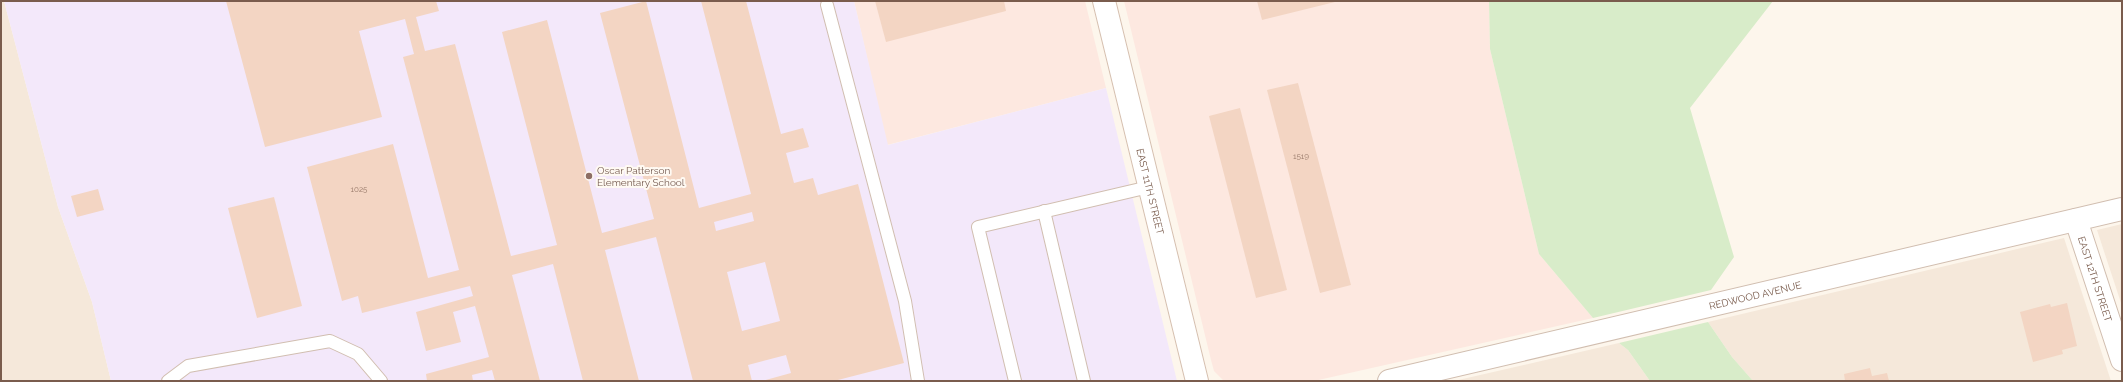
<svg xmlns="http://www.w3.org/2000/svg" width="2123" height="382" font-family="Raleway,sans-serif">
<style>
.residential{fill:#f5e8da}
.commercial{fill:#fde8e0}
.education{fill:#f3e8fa}
.green{fill:#d8ecc9}
.building{fill:#f3d5c3;fill-rule:evenodd}
.lines{fill:none;stroke-linecap:round;stroke-linejoin:round}
.service-casing{stroke:#d1beb0;stroke-width:14}
.minor-casing{stroke:#d1beb0;stroke-width:24}
.secondary-casing{stroke:#d6c0b0;stroke-width:24}
.service{stroke:#fff;stroke-width:12}
.minor{stroke:#fff;stroke-width:22}
.secondary{stroke:#fff;stroke-width:22}
.education-dot{fill:#8d6e63;stroke:#fffaf3;stroke-width:1.5}
.labels{text-anchor:middle;stroke-width:4;stroke-linejoin:round;paint-order:stroke}
.number-label{font-size:8px;fill:#987a6a}
.education-label{font-size:10px;fill:#785e54;stroke:#fffaf3;text-anchor:start}
.street-label{font-size:10px;fill:#7a5c4d;stroke:#fffaf3}
</style>
<rect width="100%" height="100%" fill="#fdf6ec"/>
<!-- residential -->
<g class="residential">
<path d="M1,1h3l54,206 34,95 19,79h-110z"/>
<path d="M2122,224v82l-25,-76z"/>
<path d="M2064,238l47,143h-358l-21,-24 -24,-35z"/>
<path d="M1619,343l9,7 22,31h-196z"/>
</g>
<!-- commercial -->
<g class="commercial">
<path d="M854,1h231l21,87 -219,57z"/>
<path d="M1124,1h365l1,48 49,205 54,64 -279,63h-90l-10,-10 -3,-11z"/>
</g>
<!-- education -->
<path class="education" d="M4,1h850l34,144 218,-57 71,293h-1066l-19,-79 -34,-95z"/>
<!-- green -->
<g class="green">
<path d="M1489,1h284l-83,107 44,149 -23,33 -118,28 -54,-64 -49,-205z"/>
<path d="M1708,322l24,35 21,24h-103l-22,-31 -9,-7z"/>
</g>
<!-- building -->
<g class="building">
<path d="M226,1h210l3,10 -23,6 9,34 30,-7 56,212 46,-11 -55,-213 45,-12 55,213 52,-14 -54,-206 46,-12 53,207 52,-14 -50,-193h45l35,133 22,-6 6,19 -23,6 8,30 19,-5 5,17 40,-11 46,179 -70,18h-72l29,-8 -5,-18 -38,10 4,16h-59l-37,-144 -51,13 34,131h-56l-30,-117 -41,11 28,106h-45l-3,-11 -20,5 1,6h-46l-1,-7 63,-17 -14,-51 -22,6 8,30 -35,9 -10,-39 57,-16 -3,-10 -108,27 -4,-17 -16,5 -35,-134 86,-23 35,134 31,-8 -56,-213 11,-3 -9,-35 -46,12 23,86 -117,30zM752,212l2,9 -38,10 -2,-9zM765,262l15,59 -38,10 -15,-59z"/>
<path d="M875,1h129l2,10 -120,31z"/>
<path d="M1257,1h78v1l-73,18z"/>
<path d="M1298,83l53,202 -31,8 -53,-203z"/>
<path d="M1240,108l47,182 -31,8 -47,-182z"/>
<path d="M98,189l6,21 -27,7 -6,-21z"/>
<path d="M274,197l28,109 -45,12 -29,-110z"/>
<path d="M2067,303l10,43 -15,4 1,4 -30,8 -13,-50 30,-8 1,3z"/>
<path d="M1870,368l2,8 15,-3 2,8h-44l-1,-7z"/>
</g>
<g class="lines">
<defs>
<g id="service">
<path d="M827,5l78,296 13,80"/>
<path d="M1044,211l40,170"/>
<path d="M168,381l20,-15 142,-25 28,13 23,27"/>
<path d="M1015,381l-37,-154 171,-40"/>
</g>
<g id="minor">
<path id="s1" d="M2076,220l46,140"/>
<path id="s2" d="M1389,381l733,-172"/>
</g>
<g id="secondary">
<path id="s3" d="M1104,1l93,380"/>
</g>
</defs>
<!-- service casing -->
<use href="#service" class="service-casing"/>
<!-- minor casing -->
<use href="#minor" class="minor-casing"/>
<!-- secondary casing -->
<use href="#secondary" class="secondary-casing"/>
<!-- service -->
<use href="#service" class="service"/>
<!-- minor -->
<use href="#minor" class="minor"/>
<!-- secondary -->
<use href="#secondary" class="secondary"/>
</g>
<!-- markers -->
<circle class="education-dot" cx="589" cy="176" r="4"/>
<g class="labels">
<!-- number labels -->
<g class="number-label">
<text x="1301" y="159">1519</text>
<text x="359" y="192">1025</text>
</g>
<!-- education labels -->
<g class="education-label">
<text x="597" y="174">Oscar Patterson<tspan x="597" dy="12">Elementary School</tspan></text>
</g>
<!-- street labels -->
<g class="street-label">
<text dy="4" stroke="none"><textPath href="#s3" startOffset="196">EAST 11TH STREET</textPath></text>
<text dy="4" stroke="none"><textPath href="#s1" startOffset="62">EAST 12TH STREET</textPath></text>
<text dy="4" stroke="none"><textPath href="#s2" startOffset="376">REDWOOD AVENUE</textPath></text>
</g>
</g>
<!-- border -->
<rect width="2123" height="382" fill="none" stroke="#7a5c4d" stroke-width="4"/>
</svg>
